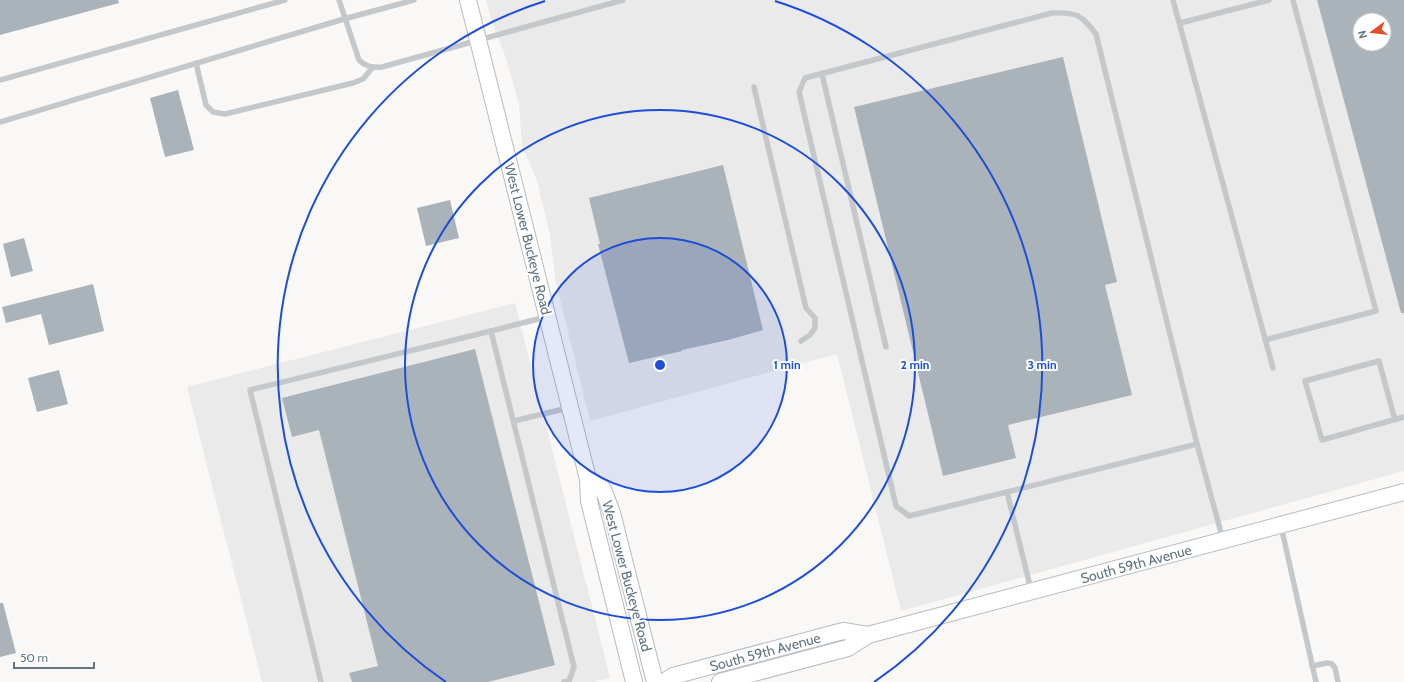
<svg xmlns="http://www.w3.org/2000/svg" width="1404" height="682" font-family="Cabin,sans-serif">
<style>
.built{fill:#e9eae9;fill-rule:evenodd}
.building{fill:#aab3b9;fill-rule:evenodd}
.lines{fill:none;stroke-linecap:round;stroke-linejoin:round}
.secondary-casing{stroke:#b6bcc0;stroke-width:18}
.service{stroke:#c4c8cb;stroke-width:5.5}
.secondary{stroke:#fff;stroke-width:16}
.ring{fill:none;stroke:#1d4ed8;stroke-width:2}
.labels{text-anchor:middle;stroke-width:4;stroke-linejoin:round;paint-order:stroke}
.street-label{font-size:14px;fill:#637581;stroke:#fff}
.centre{fill:#1d4ed8;stroke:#fff;stroke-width:2}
.ring-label{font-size:12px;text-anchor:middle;font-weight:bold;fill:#1d4ed8;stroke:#fff;stroke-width:4;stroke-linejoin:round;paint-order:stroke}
</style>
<rect width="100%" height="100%" fill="#f9f8f6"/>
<!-- built -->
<g class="built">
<path d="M486,0h918v471l-503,140 -64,-257 -247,67 -34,-138 -7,-53 -12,-50 -15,-34 -3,-42 -13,-46 -15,-39zM1360,20h24v24h-24z"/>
<path d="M515,303l95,375 -17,4h-331l-75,-295z"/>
</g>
<!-- building -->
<g class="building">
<path d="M0,0h118l1,3 -119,32z"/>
<path d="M1317,0h87v313h-3zM1360,20h24v24h-24z"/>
<path d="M1063,57l54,225 -12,3 27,110 -124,30 8,33 -73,18 -89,-369z"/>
<path d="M178,90l16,60 -29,7 -15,-59z"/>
<path d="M723,165l40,165 -35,10 -46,10v1l-53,12 -31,-119h2l-11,-46z"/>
<path d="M450,200l9,38 -33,8 -9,-38z"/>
<path d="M24,238l9,33 -22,6 -8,-33z"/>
<path d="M93,284l11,47 -55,14 -8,-31 -35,9 -4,-16z"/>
<path d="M475,349l80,316 -67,17h-136l-3,-9 29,-7 -59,-236 -27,7 -10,-39z"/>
<path d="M59,370l9,34 -31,8 -9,-34z"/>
<path d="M0,603h3l13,50 -16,4z"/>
</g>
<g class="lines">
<defs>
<g id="secondary">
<path d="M468,0l120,479 1,22 45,181"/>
<path d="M588,479l15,10 9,24 43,169"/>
<path d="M664,682l9,-6 170,-45 25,4"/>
<path d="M720,682l128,-34 20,-13 536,-143"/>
</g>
</defs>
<!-- secondary casing -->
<use href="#secondary" class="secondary-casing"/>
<!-- service -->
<g class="service">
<path d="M339,0l20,60c7,7 14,8 23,7l241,-67"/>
<path d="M1173,0l100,368"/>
<path d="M1180,23l89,-23"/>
<path d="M196,63l10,42 7,7 12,2 128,-31 10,-4 10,-12"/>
<path d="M822,74l64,273"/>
<path d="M0,80l285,-80"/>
<path d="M754,87l52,221 9,10v10l-5,7 -9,6"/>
<path d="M0,122l344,-103 70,-19"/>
<path d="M546,317l-55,14 83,336 -5,14 -5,1"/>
<path d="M1265,340l111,-29 -83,-311"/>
<path d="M1395,420l-16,-59 -74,20 17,59 82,-23"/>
<path d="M514,421l54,-13"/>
<path d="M1007,492l-98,24 -13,-10 -97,-414 6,-14 247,-65c24,-1 30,2 44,21l101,410"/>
<path d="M1281,526l35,156"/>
<path d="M1031,590l-24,-98 190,-48 26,96"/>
<path d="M1312,666l15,-3 5,1 3,4 3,14"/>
<path d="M321,682l-71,-292 241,-59"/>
</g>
<!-- secondary -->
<use href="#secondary" class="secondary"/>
</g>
<!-- distance rings -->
<circle cx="660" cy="365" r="127" fill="#1d4ed8" fill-opacity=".12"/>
<g class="ring">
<circle cx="660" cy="365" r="127"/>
<circle cx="660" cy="365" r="255"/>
<path d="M446 682A382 382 0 0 1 545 1M775 1A382 382 0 0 1 874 682"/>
</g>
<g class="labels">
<!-- street labels -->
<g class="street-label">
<text transform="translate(528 239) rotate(76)" y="5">West Lower Buckeye Road</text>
<text transform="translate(1136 564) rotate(-15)" y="5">South 59th Avenue</text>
<text transform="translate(627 576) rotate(75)" y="5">West Lower Buckeye Road</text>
<text transform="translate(765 652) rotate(-15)" y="5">South 59th Avenue</text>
</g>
</g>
<circle cx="660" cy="365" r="6" class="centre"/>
<g class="ring-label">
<text x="787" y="369">1 min</text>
<text x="915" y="369">2 min</text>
<text x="1042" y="369">3 min</text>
</g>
<!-- north arrow -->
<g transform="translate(1372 32) rotate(255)"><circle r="19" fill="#ffffff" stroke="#c1c8cd"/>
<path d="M0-3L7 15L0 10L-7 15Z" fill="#e44e2a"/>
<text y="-6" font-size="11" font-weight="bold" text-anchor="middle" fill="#637581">N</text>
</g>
<!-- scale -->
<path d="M14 662v6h80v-6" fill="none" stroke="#637581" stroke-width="2"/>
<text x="20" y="662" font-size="12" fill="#637581" stroke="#ffffff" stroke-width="3" paint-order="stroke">50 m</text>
</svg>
